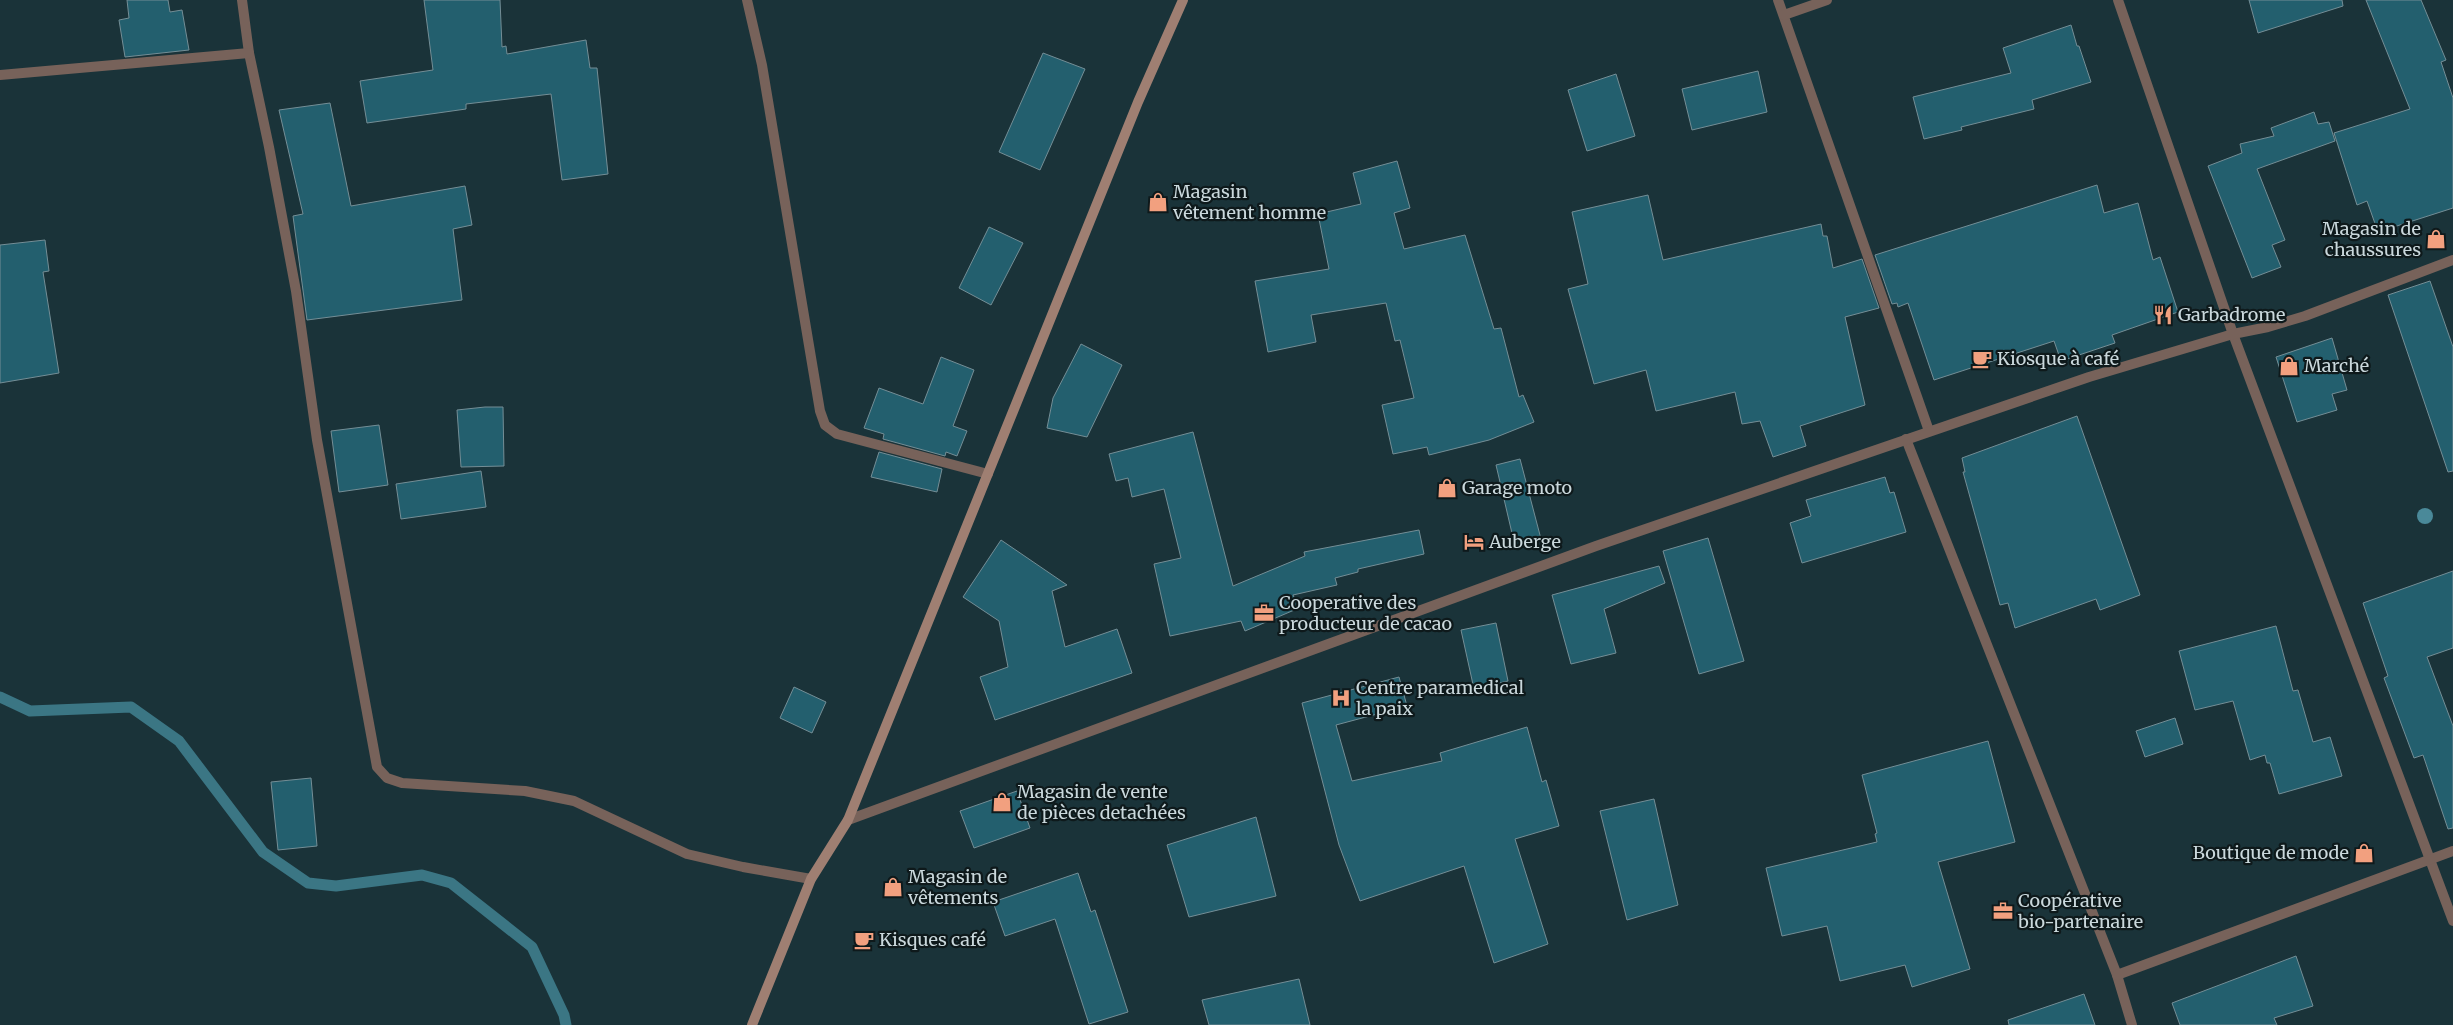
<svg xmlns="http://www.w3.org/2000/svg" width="2453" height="1025" font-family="Merriweather,serif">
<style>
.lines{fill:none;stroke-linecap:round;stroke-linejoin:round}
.stream{stroke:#3b7684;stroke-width:11}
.building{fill:#235f6e;stroke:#748e96}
.street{stroke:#77625a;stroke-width:10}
.secondary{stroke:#9f7f72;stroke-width:10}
.tree{fill:#4a8999}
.labels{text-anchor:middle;stroke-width:4.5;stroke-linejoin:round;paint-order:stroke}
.poi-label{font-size:18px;fill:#cad8dc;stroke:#0e191b;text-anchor:start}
</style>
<rect width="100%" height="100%" fill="#1a3339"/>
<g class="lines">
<!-- stream -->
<path class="stream" d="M0,697l30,14 101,-4 48,34 84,111 45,31 28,3 86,-11 29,8 81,64 32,68 2,10"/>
</g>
<!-- building -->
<g class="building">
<path d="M127,0h41l2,12 12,-2 7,40 -64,7 -6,-37 10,-2z"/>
<path d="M424,0h76l2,47 4,-1 1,8 79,-14 4,28h7l11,106 -46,6 -11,-86 -85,10v5l-99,14 -7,-42 73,-11z"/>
<path d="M2249,0h93l1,6 -85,27z"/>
<path d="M2366,0h55l25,60 -5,2 12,36v110l-75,24 -11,-31 -10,4 -23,-72 76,-24z"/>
<path d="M2071,25l6,21h2l12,36 -59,18 2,9 -73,18 1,3 -38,9 -11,-42 98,-24 -8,-25z"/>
<path d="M1043,53l42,16 -45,101 -41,-18z"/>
<path d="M1758,71l9,41 -75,18 -10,-41z"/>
<path d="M1616,74l19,62 -48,15 -19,-61z"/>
<path d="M330,103l21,103 114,-20 7,39 -19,4 9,71 -155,20 -14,-104 10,-2 -24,-104z"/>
<path d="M2314,112l4,12 11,-2 6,19 -78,28 28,71 -13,5 9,22 -29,11 -44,-112 34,-13 -2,-9 34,-8 -3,-8z"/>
<path d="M1397,161l13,47 -16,5 10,36 61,-14 29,94 7,-1 18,69 4,-2 11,27 -45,18 -60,15 -2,-8 -34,7 -11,-49 32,-7 -14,-58 -5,1 -9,-38 -75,12 5,27 -48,10 -13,-71 74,-12 -11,-55 43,-10 -8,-31z"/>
<path d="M2097,185l7,28 34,-10 15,57 7,-3 18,55 -66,23 3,8 -54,18 -7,-20 -120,39 -26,-77 -10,4 -1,-4 -5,1 -17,-49z"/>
<path d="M1648,195l15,65 158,-36 2,12h4l6,32 29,-9 17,49 -34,9 20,88 -65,21 6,20 -33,11 -13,-36 -18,3 -7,-32 -79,19 -10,-41 -52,14 -26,-95 20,-5 -16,-72z"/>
<path d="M989,227l34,16 -32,62 -32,-17z"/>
<path d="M45,240l4,31 -6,1 16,101 -59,10v-138z"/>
<path d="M2430,281l23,66v124l-5,1 -60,-177z"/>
<path d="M2332,338l15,52 -15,4 5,16 -40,12 -21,-65z"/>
<path d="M1081,344l41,21 -35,72 -40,-9 6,-30z"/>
<path d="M941,357l33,13 -21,56 14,5 -10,25 -11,-4 -1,4 -62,-17 1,-5 -20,-6 15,-40 44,16z"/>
<path d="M485,407h18l1,59 -43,1 -4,-57z"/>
<path d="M2077,416l63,179 -40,15 -4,-11 -81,29 -7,-25 -8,2 -37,-133h2l-3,-14z"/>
<path d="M379,425l9,60 -49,7 -8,-61z"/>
<path d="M1193,432l40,154 72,-30 -1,-4 115,-22 5,24 -66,15v3l-23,6 2,7 -44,10 6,13 -54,23 -4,-10 -71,15 -16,-72 27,-6 -17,-69 -32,8 -4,-19 -12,3 -7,-27z"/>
<path d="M879,452l63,17 -5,23 -66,-15z"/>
<path d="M1520,459l21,80 -26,7 -19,-81z"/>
<path d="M481,471l5,36 -85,12 -5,-35z"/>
<path d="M1885,477l5,16 4,-1 12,40 -104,31 -12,-40 21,-7 -5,-16z"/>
<path d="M1708,538l36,123 -45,13 -36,-123z"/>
<path d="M1001,540l66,45 -15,6 13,56 52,-18 15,44 -137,47 -15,-43 28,-10 -9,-46 -36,-24z"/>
<path d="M1659,566l6,17 -61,26 12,44 -45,11 -19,-69z"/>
<path d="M2453,571v77l-26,9 26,69v102l-5,1 -25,-74 -9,3 -30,-80 4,-2 -25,-73z"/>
<path d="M1496,623l12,58 -34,8 -13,-59z"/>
<path d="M2276,626l17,65 5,-1 15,52 17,-5 12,39 -63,18 -9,-31h-3l-2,-8 -15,5 -17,-59 -38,9 -16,-59z"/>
<path d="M1399,677l8,29 -71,19 16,56 90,-20 -2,-8 87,-26 15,55 4,-2 13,46 -44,13 33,105 -54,19 -30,-97 -104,35 -21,-56 -37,-142z"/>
<path d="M794,687l32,15 -14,31 -32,-15z"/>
<path d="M2175,718l8,26 -38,13 -9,-26z"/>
<path d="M1988,741l27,101 -77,20 32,107 -58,18 -7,-22 -65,16 -13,-55 -45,10 -16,-68 111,-26 -2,-8 2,-1 -15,-58z"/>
<path d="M311,778l6,68 -39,4 -7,-68z"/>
<path d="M1017,791l13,37 -56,20 -14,-37z"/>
<path d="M1654,799l24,106 -51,15 -27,-109z"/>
<path d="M1256,817l20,79 -87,21 -22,-72z"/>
<path d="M1078,873l13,39 4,-2 33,102 -39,12 -34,-105 -50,17 -12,-34z"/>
<path d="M2296,956l17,50 -39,12 3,7h-97l-8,-22z"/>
<path d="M1299,979l11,46h-101l-7,-25z"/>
<path d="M2084,994l11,31h-86l-1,-5z"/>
</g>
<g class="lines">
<!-- street -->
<g class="street">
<path d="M242,0l7,53 20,94 27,144 21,149 60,327 10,11 15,5 123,8 49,10 113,53 56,13 68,12"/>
<path d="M747,0l15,65 58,346 5,14 12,9 151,40"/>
<path d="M1778,0l151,431"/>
<path d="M2118,0l115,334 220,587"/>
<path d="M1784,15l43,-15"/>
<path d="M0,75l249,-22"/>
<path d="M1906,439l211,536 15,50"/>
<path d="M848,820l748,-274 493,-169 144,-43 35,-7 37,-11 148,-56"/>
<path d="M2117,975l336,-124"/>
</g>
<!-- secondary -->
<path class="secondary" d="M752,1025l59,-146 37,-59 290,-718 45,-102"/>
</g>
<!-- trees -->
<circle class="tree" cx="2425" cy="516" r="8"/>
<!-- icons -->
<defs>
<symbol id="shop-bare" viewBox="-9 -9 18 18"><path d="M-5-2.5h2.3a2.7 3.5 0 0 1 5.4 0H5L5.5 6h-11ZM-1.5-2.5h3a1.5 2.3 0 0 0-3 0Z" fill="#f2a07f" stroke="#0e191b" stroke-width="2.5" paint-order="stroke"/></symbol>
<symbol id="restaurant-bare" viewBox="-9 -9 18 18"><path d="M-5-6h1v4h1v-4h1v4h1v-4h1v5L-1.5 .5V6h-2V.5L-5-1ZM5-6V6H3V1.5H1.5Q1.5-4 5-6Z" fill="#f2a07f" stroke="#0e191b" stroke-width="2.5" paint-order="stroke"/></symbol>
<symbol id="cafe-bare" viewBox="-9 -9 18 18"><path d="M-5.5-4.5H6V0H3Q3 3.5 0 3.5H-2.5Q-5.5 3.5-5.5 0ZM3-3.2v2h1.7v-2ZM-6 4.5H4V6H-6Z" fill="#f2a07f" stroke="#0e191b" stroke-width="2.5" paint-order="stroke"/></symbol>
<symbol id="hotel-bare" viewBox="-9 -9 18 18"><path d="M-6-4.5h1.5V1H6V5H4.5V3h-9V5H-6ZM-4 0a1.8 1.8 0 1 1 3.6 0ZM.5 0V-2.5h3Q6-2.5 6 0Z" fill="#f2a07f" stroke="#0e191b" stroke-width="2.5" paint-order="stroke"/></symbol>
<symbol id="office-bare" viewBox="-9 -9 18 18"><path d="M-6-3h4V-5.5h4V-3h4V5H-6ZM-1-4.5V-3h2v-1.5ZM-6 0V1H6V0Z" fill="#f2a07f" stroke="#0e191b" stroke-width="2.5" paint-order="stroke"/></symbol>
<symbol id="hospital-bare" viewBox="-9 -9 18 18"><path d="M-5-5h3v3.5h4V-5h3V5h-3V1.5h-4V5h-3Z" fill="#f2a07f" stroke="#0e191b" stroke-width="2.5" paint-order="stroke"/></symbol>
</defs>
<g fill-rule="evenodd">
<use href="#shop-bare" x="1144" y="188" width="28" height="28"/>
<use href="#shop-bare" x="2422" y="225" width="28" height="28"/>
<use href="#restaurant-bare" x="2149" y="301" width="28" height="28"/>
<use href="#cafe-bare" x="1968" y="345" width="28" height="28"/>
<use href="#shop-bare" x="2275" y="352" width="28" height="28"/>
<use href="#shop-bare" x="1433" y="474" width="28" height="28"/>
<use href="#hotel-bare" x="1460" y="528" width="28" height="28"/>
<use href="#office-bare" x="1250" y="599" width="28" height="28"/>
<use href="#hospital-bare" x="1327" y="684" width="28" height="28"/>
<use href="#shop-bare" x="988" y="788" width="28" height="28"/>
<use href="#shop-bare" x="2350" y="839" width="28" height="28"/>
<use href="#shop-bare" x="879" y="873" width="28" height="28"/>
<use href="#office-bare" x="1989" y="897" width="28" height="28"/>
<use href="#cafe-bare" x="850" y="926" width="28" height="28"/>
</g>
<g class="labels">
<!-- poi labels -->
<g class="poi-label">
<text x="1173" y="198">Magasin<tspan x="1173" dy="21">vêtement homme</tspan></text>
<text x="2421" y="235" text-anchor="end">Magasin de<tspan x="2421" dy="21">chaussures</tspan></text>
<text x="2178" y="321">Garbadrome</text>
<text x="1997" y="365">Kiosque à café</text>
<text x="2304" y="372">Marché</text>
<text x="1462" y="494">Garage moto</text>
<text x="1489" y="548">Auberge</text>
<text x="1279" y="609">Cooperative des<tspan x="1279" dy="21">producteur de cacao</tspan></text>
<text x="1356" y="694">Centre paramedical<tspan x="1356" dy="21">la paix</tspan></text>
<text x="1017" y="798">Magasin de vente<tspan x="1017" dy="21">de pièces detachées</tspan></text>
<text x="2349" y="859" text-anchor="end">Boutique de mode</text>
<text x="908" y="883">Magasin de<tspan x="908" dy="21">vêtements</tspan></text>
<text x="2018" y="907">Coopérative<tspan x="2018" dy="21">bio-partenaire</tspan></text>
<text x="879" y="946">Kisques café</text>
</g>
</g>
</svg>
